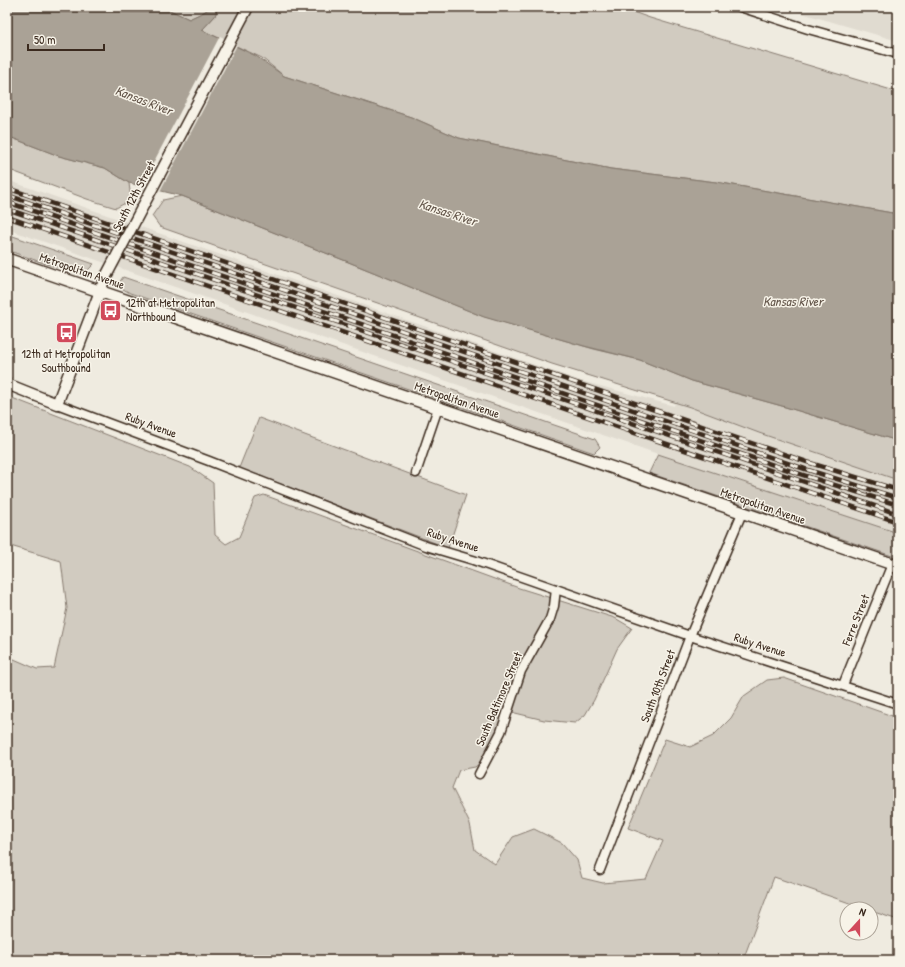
<svg xmlns="http://www.w3.org/2000/svg" width="905" height="967" font-family="'Patrick Hand',sans-serif">
<style>
.built{fill:#e0dbd0}
.green{fill:#d1cbc0;stroke:#867a6f}
.water{fill:#aaa296;stroke:#7e7266}
.pier{fill:#efebe0}
.lines{fill:none;stroke-linecap:round;stroke-linejoin:round}
.minor-casing{stroke:#3b2a1e;stroke-width:11}
.tertiary-casing{stroke:#3b2a1e;stroke-width:13}
.secondary-casing{stroke:#3b2a1e;stroke-width:14}
.minor{stroke:#f7f3e8;stroke-width:8}
.tertiary{stroke:#f7f3e8;stroke-width:10}
.secondary{stroke:#f7f3e8;stroke-width:11}
.rail-casing{stroke:#3b2a1e;stroke-width:4.5}
.rail{stroke:#f7f3e8;stroke-width:3;stroke-dasharray:9;stroke-linecap:butt}
.tertiary-bridge-casing{stroke:#3b2a1e;stroke-width:13;stroke-linecap:butt}
.tertiary-bridge{stroke:#f7f3e8;stroke-width:10}
.labels{text-anchor:middle;stroke-width:3;stroke-linejoin:round;paint-order:stroke}
.street-label{font-size:12px;fill:#3b2a1e;stroke:#f7f3e8}
.poi-label{font-size:12px;fill:#3b2a1e;stroke:#f7f3e8;text-anchor:start}
.water-label{font-size:13px;font-style:italic;fill:#625448;stroke:#f7f3e8}
</style>
<rect width="100%" height="100%" fill="#efebe0"/>
<filter id="ink" filterUnits="userSpaceOnUse"><feTurbulence type="fractalNoise" baseFrequency=".025" numOctaves="2"/><feDisplacementMap in="SourceGraphic" scale="8" xChannelSelector="R" yChannelSelector="G"/><feConvolveMatrix kernelMatrix="1 2 1 2 8 2 1 2 1" color-interpolation-filters="sRGB"/></filter>
<g filter="url(#ink)">
<!-- built -->
<g class="built">
<path d="M782,7h116v34l-100,-29z"/>
<path d="M7,180l571,200 96,26 1,-4 15,5 69,26 139,47v53l-240,-79 -651,-225z"/>
</g>
<!-- green -->
<g class="green">
<path d="M163,7h48l-7,5 -15,7z"/>
<path d="M218,7h401l31,11 248,74v122l-182,-32 -105,-13 -152,-31 -48,-21 -127,-41 -22,-18 -60,-28 13,-14z"/>
<path d="M7,136l52,20 46,12 24,15 2,17 -15,8 -29,-9 -80,-30z"/>
<path d="M182,196l164,65 136,55 112,33 46,11 52,21 90,25 116,35v39l-139,-47 -69,-26 -138,-43 -392,-137 -8,-11 11,-16z"/>
<path d="M7,234l87,30 -10,10 -38,-10 -39,-14z"/>
<path d="M123,277l472,162 5,8 -6,6 -464,-160 -7,-4 -4,-6z"/>
<path d="M7,396l183,71 23,16 2,52 11,9 13,-7 16,-39 9,-3 255,93 96,30 17,10 -15,21 -23,51 -9,15 -10,8 -31,-3 -41,-10 -4,17 -19,36 -5,4 -16,3 -7,18 18,36 5,26 20,14 18,-27 21,-8 28,14 15,17 5,18 21,5 43,-4 17,-38 -35,-13 37,-89 25,8 23,-11 18,-18 13,-22 23,-16 17,-2 114,40v202l-27,-9v-2h-4l-93,-32 -31,83h-736v-302l7,1 23,10 17,-1 13,-60 -6,-47 -54,-16z"/>
<path d="M259,418l207,77 -18,53 -209,-80z"/>
<path d="M658,454l240,79v25l-249,-85z"/>
</g>
<!-- water -->
<path class="water" d="M7,7h156l26,12 15,-7 7,-5h7l-3,9 -13,14 54,26 28,20 127,41 48,21 152,31 105,13 182,32v227l-116,-35 -90,-25 -52,-21 -56,-14 -100,-29 -138,-56 -164,-65 -53,-13 -24,-15 -46,-12 -52,-20z"/>
<!-- pier -->
<path class="pier" d="M220,36l17,9 -78,148 -19,-5z"/>
<g class="lines">
<defs>
<g id="minor">
<path d="M740,7l68,22 90,25"/>
<path d="M57,404l152,57 217,85 47,14 217,76 208,68"/>
<path d="M416,473l22,-65"/>
<path d="M843,685l49,-121"/>
<path d="M479,774l22,-42 20,-61 29,-52 4,-13 2,-17"/>
<path d="M600,870l90,-234 52,-123"/>
</g>
<path id="tertiary" d="M7,384l50,20 48,-126"/>
<path id="secondary" d="M7,259l92,32 799,275"/>
</defs>
<!-- minor casing -->
<use href="#minor" class="minor-casing"/>
<!-- tertiary casing -->
<use href="#tertiary" class="tertiary-casing"/>
<!-- secondary casing -->
<use href="#secondary" class="secondary-casing"/>
<!-- minor -->
<use href="#minor" class="minor"/>
<!-- tertiary -->
<use href="#tertiary" class="tertiary"/>
<!-- secondary -->
<use href="#secondary" class="secondary"/>
<defs>
<g id="rail">
<path d="M7,188l645,221 155,53 91,28"/>
<path d="M7,195l798,274 93,29"/>
<path d="M7,202l613,211 183,62 95,30"/>
<path d="M7,209l891,305"/>
<path d="M7,217l657,226 234,79"/>
</g>
</defs>
<!-- rail casing -->
<use href="#rail" class="rail-casing"/>
<!-- rail -->
<use href="#rail" class="rail"/>
<defs>
<path id="tertiary-bridge" d="M105,278l143,-271"/>
</defs>
<!-- tertiary-bridge casing -->
<use href="#tertiary-bridge" class="tertiary-bridge-casing"/>
<!-- tertiary-bridge -->
<use href="#tertiary-bridge" class="tertiary-bridge"/>
</g>
</g>
<!-- icons -->
<defs>
<symbol id="bus-square" viewBox="-11 -11 22 22"><rect x="-9" y="-9" width="18" height="18" rx="4" fill="#d1495b" stroke="#f7f3e8"/><path d="M-5-6H5V4H4V6H2V4H-2V6H-4V4H-5ZM-3.5-4V0h7V-4ZM-3.5 1.2v1.5H-2V1.2ZM2 1.2v1.5H3.5V1.2Z" fill="#fff"/></symbol>
</defs>
<g fill-rule="evenodd">
<use href="#bus-square" x="98" y="298" width="25" height="25"/>
<use href="#bus-square" x="54" y="320" width="25" height="25"/>
</g>
<g class="labels">
<!-- street labels -->
<g class="street-label">
<text transform="translate(134 196) rotate(-62)" y="4">South 12th Street</text>
<text transform="translate(82 271) rotate(19)" y="4">Metropolitan Avenue</text>
<text transform="translate(457 400) rotate(19)" y="4">Metropolitan Avenue</text>
<text transform="translate(151 425) rotate(20)" y="4">Ruby Avenue</text>
<text transform="translate(763 506) rotate(19)" y="4">Metropolitan Avenue</text>
<text transform="translate(453 540) rotate(18)" y="4">Ruby Avenue</text>
<text transform="translate(856 620) rotate(-68)" y="4">Ferre Street</text>
<text transform="translate(760 645) rotate(18)" y="4">Ruby Avenue</text>
<text transform="translate(658 686) rotate(-69)" y="4">South 10th Street</text>
<text transform="translate(499 699) rotate(-67)" y="4">South Baltimore Street</text>
</g>
<!-- poi labels -->
<g class="poi-label">
<text x="126" y="307">12th at Metropolitan<tspan x="126" dy="14">Northbound</tspan></text>
<text x="66" y="358" text-anchor="middle">12th at Metropolitan<tspan x="66" dy="14">Southbound</tspan></text>
</g>
<!-- water labels -->
<g class="water-label">
<text transform="translate(144 100) rotate(21)" y="5">Kansas River</text>
<text transform="translate(448 212) rotate(18)" y="5">Kansas River</text>
<text x="793" y="306">Kansas River</text>
</g>
</g>
<!-- margin -->
<rect width="905" height="967" fill="none" stroke="#f7f3e8" stroke-width="24"/>
<rect x="12" y="12" width="881" height="943" fill="none" stroke="#3b2a1e" stroke-width="1.5" filter="url(#ink)"/>
<!-- north arrow -->
<g transform="translate(859 921) rotate(21)"><circle r="19" fill="#f7f3e8" stroke="#aca397"/>
<path d="M0-3L7 15L0 10L-7 15Z" fill="#d1495b"/>
<text y="-6" font-size="11" font-weight="bold" text-anchor="middle" fill="#3b2a1e">N</text>
</g>
<!-- scale -->
<path d="M28 44v6h76v-6" fill="none" stroke="#3b2a1e" stroke-width="2"/>
<text x="34" y="44" font-size="12" fill="#3b2a1e" stroke="#f7f3e8" stroke-width="3" paint-order="stroke">50 m</text>
</svg>
